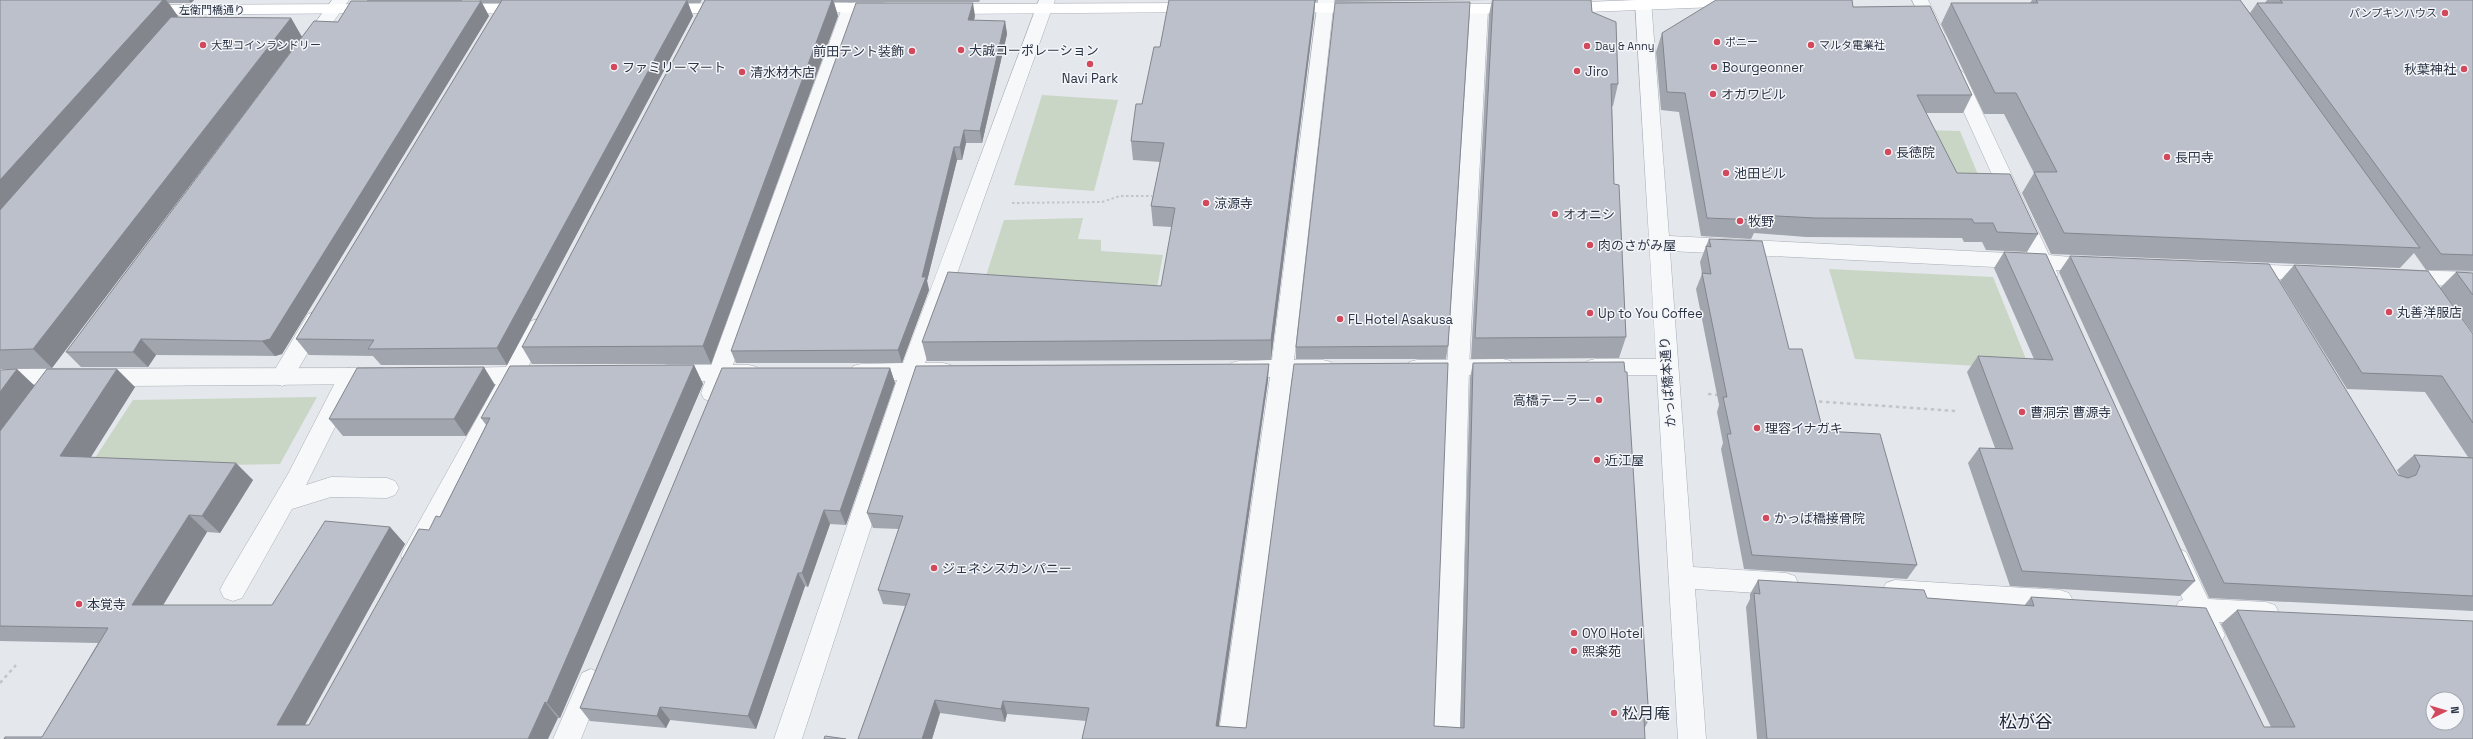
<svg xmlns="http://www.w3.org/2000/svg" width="2473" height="739" font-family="'Space Grotesk','Noto Sans JP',sans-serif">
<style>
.green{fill:#c9d6c5}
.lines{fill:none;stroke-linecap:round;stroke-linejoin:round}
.lane-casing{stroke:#a9aeb7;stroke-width:1}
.street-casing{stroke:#a9aeb7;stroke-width:1}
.secondary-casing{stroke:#a9aeb7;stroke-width:1}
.path-far1{stroke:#c2c5cb;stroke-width:2;stroke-dasharray:2.5 2.5;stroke-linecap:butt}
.path{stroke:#c2c5cb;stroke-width:2.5;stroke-dasharray:3.5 3.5;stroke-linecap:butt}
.lane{fill:#f7f8fa;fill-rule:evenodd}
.street{fill:#f7f8fa;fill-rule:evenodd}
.secondary{fill:#fff;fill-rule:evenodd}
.wall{fill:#a1a5ae}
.shaded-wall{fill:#83868d}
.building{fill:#bbc0ca;stroke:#83868d;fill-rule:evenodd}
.poi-dot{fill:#d1495b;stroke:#f4f6f9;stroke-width:1.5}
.labels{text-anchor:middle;stroke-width:3;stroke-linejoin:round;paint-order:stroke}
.far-street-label{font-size:11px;fill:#2b3445;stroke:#f4f6f9}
.far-poi-label{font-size:11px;fill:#2b3445;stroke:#f4f6f9;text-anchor:start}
.poi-label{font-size:13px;fill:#2b3445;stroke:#f4f6f9;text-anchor:start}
.street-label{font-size:13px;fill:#2b3445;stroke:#f4f6f9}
.near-poi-label{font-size:16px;fill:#2b3445;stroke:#f4f6f9;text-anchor:start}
.near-quarter-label{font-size:18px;fill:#1d2536;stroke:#f4f6f9}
</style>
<rect width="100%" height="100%" fill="#e4e7ec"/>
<!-- green -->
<g class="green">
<path d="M1042,95l76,5 -24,91 -80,-6z"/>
<path d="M1922,130l38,1 24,58h-38z"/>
<path d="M1083,218l-5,21 23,1v11l62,4 -12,64 -169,-31 22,-68z"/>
<path d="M1829,269l164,8 37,92 -175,-10z"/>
<path d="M317,397l-37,67 -191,3 44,-67z"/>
</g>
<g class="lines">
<defs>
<g id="lane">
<path d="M851,3l6,1 3,4 -137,385 -3,6 -8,3 -8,-3 -3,-6 141,-385 3,-4z"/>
<path d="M1479,5l6,1 3,4 -19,357 -9,372h-28l15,-372 23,-357 3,-4z"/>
<path d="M316,312l8,2 3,6 -37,63 -8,3 -8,-3 -3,-6 3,-6 34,-57z"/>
<path d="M349,368l8,3 3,6 -54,108 25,-8 56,1 8,3 4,7 -4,7 -8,3 -56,-1 -39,12 -50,89 -9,3 -9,-3 -4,-8 4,-8 64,-108 53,-103z"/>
<path d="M591,669l9,4 4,8 -23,58h-28l29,-66z"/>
</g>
<g id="street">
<path d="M332,0h17l-36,50h-12l-3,-4z"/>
<path d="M1039,0h16l-130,363h18l8,2 3,6 -3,6 -8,2 -24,1 -117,359h-28l123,-359h-36l-8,-2 -3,-6 3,-6 8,-2 42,-1z"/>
<path d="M1318,0h16l-40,360h29l8,2 3,6 -3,6 -8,2 -31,1 -46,362h-28l52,-362h-31l-8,-2 -3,-6 3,-6 8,-2 33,-1z"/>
<path d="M1635,0h16l18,236 359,18 -81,-179 3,-4h12l3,4 84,180 52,5 3,5 -3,5 -7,2 -38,-2 2,5 -3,5 -7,2 -7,-2 -6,-11 -365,-18 23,316 93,6 9,3 3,8 -3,8 -9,3 -91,-6 11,150h-28l-21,-364h-62l-8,-2 -3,-6 3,-6 8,-2h61z"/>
<path d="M1912,0h16l17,34 -3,4h-12z"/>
<path d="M2244,264l74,3 7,2 3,5 -3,5 -7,2 -74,-3 -7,-2 -3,-5 3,-5z"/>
<path d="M2402,270l71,2v16l-78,-6 -3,-5 3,-5z"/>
<path d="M539,319l8,2 3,6 -22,40 15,2 3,6 -3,6 -24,3 -97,179 -9,3 -9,-3 -3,-7 3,-7 92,-165h-37l-8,-2 -3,-6 3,-6 8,-2 47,-1 25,-46z"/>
<path d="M1503,359l8,2 3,6 -3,6 -8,2 -86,1 -8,-2 -3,-6 3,-6 8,-2z"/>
<path d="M667,365h82l8,2 3,6 -3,6 -8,2h-82l-8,-2 -3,-6 3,-6z"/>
<path d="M383,368l8,2 3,6 -3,6 -8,2 -383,3v-18z"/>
<path d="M2177,548l9,4 22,47 58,3 9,3 4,8 -4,8 -9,3 -47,-2 6,13 -4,8 -9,3 -9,-3 -10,-23 -14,-3 -4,-8 4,-8 4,-1 -18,-41 3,-7z"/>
<path d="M1895,580l165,10 9,3 4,8 -4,8 -9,3 -165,-10 -9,-3 -4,-8 4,-8z"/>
</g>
<g id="secondary">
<path d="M1636,0h139l-2,4 -6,1 -206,8 -6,-1 -3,-4 3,-4 6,-1z"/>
<path d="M731,3l6,1 3,4 -3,4 -78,2 -6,-1 -3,-4 3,-4 6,-1z"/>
<path d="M805,3h78l6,1 3,4 -3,4 -6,1 -84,-1 -3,-4 3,-4z"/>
<path d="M1197,3l6,1 3,4 -3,4 -260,2 -6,-1 -3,-4 3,-4 6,-1z"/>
<path d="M1285,3h80l6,1 3,4 -3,4 -6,1 -86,-1 -3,-4 3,-4z"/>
<path d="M375,4l6,1 3,4 -3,4 -238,2 -6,-1 -3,-4 3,-4 6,-1z"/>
<path d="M455,4h72l6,1 3,4 -3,4 -6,1 -78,-1 -3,-4 3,-4z"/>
<path d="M1439,4h82l6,1 3,4 -3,4 -6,1 -88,-1 -3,-4 3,-4z"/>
</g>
</defs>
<!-- lane casing -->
<use href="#lane" class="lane-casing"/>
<!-- street casing -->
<use href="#street" class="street-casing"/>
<!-- secondary casing -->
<use href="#secondary" class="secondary-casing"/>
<!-- path-far1 -->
<path class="path-far1" d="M1012,203l90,-1 18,-6h32"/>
<!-- path -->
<g class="path">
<path d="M1708,394l11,1"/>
<path d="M1812,401l144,10"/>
<path d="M0,683l16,-18"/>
</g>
<!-- lane -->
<use href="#lane" class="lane"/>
<!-- street -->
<use href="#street" class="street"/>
<!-- secondary -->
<use href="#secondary" class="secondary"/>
</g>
<!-- wall -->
<g class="wall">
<path d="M0,0h194l-3,3h-22l9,14 113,1 11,19 -250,331 -52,1z"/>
<path d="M367,0h95v1h18l-1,-1h223l-2,3h-12l5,13 -186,349h-126l-8,-9 -64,-1 -13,-16 205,-336h-19l7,13 -207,338 -7,2 -119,-1 -8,12h-67l-15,-15 272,-330 29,-21z"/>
<path d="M705,0h275l-1,2h-145l4,14 -127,348h-179l-10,-17z"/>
<path d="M1169,0h148l-1,2h-1l-1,14 -43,344 -344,1 -5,-19 239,-56 11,-59 -19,-1 -2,-20 9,-44 -27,-2 -2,-19 11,-37 18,-57z"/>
<path d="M1335,0h256l1,12 26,72 -5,22h-1l2,78 12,153 -7,21 -148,1 18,-344 3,-15 -157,2z"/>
<path d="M2032,0h208l10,13 7,-10h8l2,-3h206v271l-47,-1 -12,-17 -14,15 -349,-14 -29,-61 12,-20 -30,-59h-20l-43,-90 10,-21h79z"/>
<path d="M1853,7l119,88 -9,18h-37l31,60 81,61 -11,18 -41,-2 -4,-8h-18l-2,-4 -156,-1 -52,-4 -3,6 -50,-3 -22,-124 -18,-2 -5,-58 6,-19z"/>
<path d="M975,16l-1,5h31l2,13 -25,109h-16l-4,17h-5l-30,121 2,9 -27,73h-166l-5,-12z"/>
<path d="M1709,239l80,110 34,82 94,134 -10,14 -163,-10 -23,-120 2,-6 -6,-31 2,-7 -23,-116 6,-15 -2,-12 6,-16z"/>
<path d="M2004,252l191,329 -15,15 -170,-10 -42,-123 11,-15h16l-28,-76 11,-16 56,3 -40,-91z"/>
<path d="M2070,256l328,219 2,1 -3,-6 17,-15 54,2 -43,-65 -78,-3 -67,-108 14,-16 179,69v277l-264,-13 -150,-326z"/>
<path d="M2456,272l17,1v60l-33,-45z"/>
<path d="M1448,346l-2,13h-150v-12z"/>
<path d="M1473,363l152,9 24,348 -5,9 -562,10 4,-18 -79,-7 -2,8 -65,-9 -8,26h-74l47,-133 -22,-2 -5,-14 21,-61 -26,-1 -6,-15 401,-133 -50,346 28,2 188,-2 26,2 10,-350z"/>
<path d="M694,365l9,19 -143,334 -518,19 56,-94 -98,-2v-271l35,15 100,2 -44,70 162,23 -33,53 -13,-1 -44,73h109l118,-78 15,17 -100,181h4l120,-195 11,-13 46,-92 -5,-7z"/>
<path d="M890,368l5,15 -49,142 -16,-1 -22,63 -3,-1 -49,143 -86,-9 -4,8 -76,-7 -10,-13z"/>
<path d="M495,385l-29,51h-123l-14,-17z"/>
<path d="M1758,580l169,18 97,8 7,-9 233,130h7l-50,-103 16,-14 236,129h-716l-11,-132 4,-8v-5z"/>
</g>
<!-- shaded-wall -->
<g class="shaded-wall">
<path d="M163,0h3l12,16 -178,203v-39z"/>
<path d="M189,0h5l-3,3z"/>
<path d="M687,0l6,16 -186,349 -10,-17z"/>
<path d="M832,0h1l5,16 -127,348 -8,-18z"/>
<path d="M1315,0l-1,16 -43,344v-20z"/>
<path d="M481,1l8,15 -207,338 -7,2 -13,-15z"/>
<path d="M973,3l2,13 -5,17 -2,-13z"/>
<path d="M291,18l11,19 -250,331 -19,-19z"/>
<path d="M1005,21l2,13 -25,109 -2,-12z"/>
<path d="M964,130l2,13 -4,17 -2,-13z"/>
<path d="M954,147l3,13 -30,121 2,9 -27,73 -4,-13 24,-73z"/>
<path d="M141,339l15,16 -8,12 -15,-15z"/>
<path d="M1269,364l-1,16 -51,359 -1,-13z"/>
<path d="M694,365l9,19 -143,334 -13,-15z"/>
<path d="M484,367l11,18 -29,51 -12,-17z"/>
<path d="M890,368l5,15 -49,142 -6,-14z"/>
<path d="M17,369l20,19 -37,49v-45z"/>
<path d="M117,369l18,18 -55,87 -20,-18z"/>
<path d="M236,463l17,17 -33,53 -18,-17z"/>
<path d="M824,510l6,14 -22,63 -6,-14z"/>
<path d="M189,515l18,17 -54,90 -21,-17z"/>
<path d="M390,527l15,17 -108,195 -20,-14z"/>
<path d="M798,573l7,13 -49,143 -8,-13z"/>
<path d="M935,700l5,13 -8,26h-10z"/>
<path d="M1003,701l4,13 -2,8 -4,-13z"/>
<path d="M545,702l13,16 -10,21h-20z"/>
<path d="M660,707l10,13 -4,8 -9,-12z"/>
</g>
<!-- building -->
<g class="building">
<path d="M0,0h163l-163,180z"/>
<path d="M502,0h185l-190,348 -129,1 6,-9 -78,-1z"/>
<path d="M705,0h127l-129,346 -181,1z"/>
<path d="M1169,0h146l-44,340 -349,2 26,-70 213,14 14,-78 -24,-2 13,-63 -33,-2 5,-37h6l12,-57h6z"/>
<path d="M1493,0h98l1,12 24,10 2,62h-7l3,100 5,1 7,152 -151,1z"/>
<path d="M1716,0h136l1,7 77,-1 42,89h-55l40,78 53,1 28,60 -41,-2 -4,-9h-19l-2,-4 -157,-1 -57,-3 1,5 -52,-2 -22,-125 -18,-1 -5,-59z"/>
<path d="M2036,0h204l180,248 -356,-15 -30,-61h23l-41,-79h-21l-44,-90h87z"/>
<path d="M2280,0h193v255l-32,-1 -184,-251h26z"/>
<path d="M351,1h130l-211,338 -8,2 -121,-2 -8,13h-67l248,-331 24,1z"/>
<path d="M1470,2l-22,344 -152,1 39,-344z"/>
<path d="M856,3h117l-5,17 37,1 -25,110 -16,-1 -4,17h-6l-32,130h4l-28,73 -167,1z"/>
<path d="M171,17l120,1 -258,331 -33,1v-140z"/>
<path d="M1709,239l53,2 27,108h13l21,82 57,3 37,131 -165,-10 -25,-121h4l-8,-37h4l-25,-124 9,1 -5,-28 5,1z"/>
<path d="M2004,252l42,2 149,327 -173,-10 -43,-123 34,1 -35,-93 75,4z"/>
<path d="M2070,256l199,8 129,211 10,3 8,-3 4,-9 -6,-11 59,3v138l-249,-13z"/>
<path d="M2294,265l134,6 45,63v89l-31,-47 -80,-3z"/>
<path d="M2456,272l17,1v22z"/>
<path d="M1624,362l1,10h2l22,348 -5,-1 1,20h-563l7,-31 -86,-7 -2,8 -66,-9 -13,39h-64l52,-145 -32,-4 25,-74 -36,-3 49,-147 353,-2 -53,362 30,2 48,-364 154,-1 -14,363 30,2 9,-365z"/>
<path d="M694,365l-147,338 -2,-1 -17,37h-524l1,-2h37l66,-109 -108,-2v-195l47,-62h70l-57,87 176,7 -34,53 -13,-1 -57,90h140l53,-84 65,6 -113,198h32l110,-196 10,1 7,-14 4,1 50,-99h-9l29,-52z"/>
<path d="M484,367l-30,52h-125l28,-51z"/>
<path d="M722,368h168l-50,143 -16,-1 -22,63h-4l-50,143 -88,-9 -3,9 -77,-8z"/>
<path d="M17,369l-17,23v-22z"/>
<path d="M1758,580l166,10 3,8 107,8 -3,-9 175,11 58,119h31l-58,-117 236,11v118h-706l-13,-146 6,1zM2433,699h24v24h-24z"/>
<path d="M825,736l21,3h-22z"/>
</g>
<!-- markers -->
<g class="poi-dot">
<circle cx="2445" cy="13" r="4"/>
<circle cx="1717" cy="42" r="4"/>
<circle cx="203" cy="45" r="4"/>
<circle cx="1811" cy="45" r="4"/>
<circle cx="1587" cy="46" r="4"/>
<circle cx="961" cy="50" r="4"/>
<circle cx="912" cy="51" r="4"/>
<circle cx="1090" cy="64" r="4"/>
<circle cx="614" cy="67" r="4"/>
<circle cx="1714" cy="67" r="4"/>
<circle cx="2464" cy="69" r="4"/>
<circle cx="1577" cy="71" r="4"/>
<circle cx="742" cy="72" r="4"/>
<circle cx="1713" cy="94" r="4"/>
<circle cx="1888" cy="152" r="4"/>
<circle cx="2167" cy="157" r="4"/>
<circle cx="1726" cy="173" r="4"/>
<circle cx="1206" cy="203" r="4"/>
<circle cx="1555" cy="214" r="4"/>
<circle cx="1740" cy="221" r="4"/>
<circle cx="1590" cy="245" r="4"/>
<circle cx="2389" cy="312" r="4"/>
<circle cx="1590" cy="313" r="4"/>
<circle cx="1340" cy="319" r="4"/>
<circle cx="1599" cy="400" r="4"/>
<circle cx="2022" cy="412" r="4"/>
<circle cx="1757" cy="428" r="4"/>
<circle cx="1597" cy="460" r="4"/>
<circle cx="1766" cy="518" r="4"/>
<circle cx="934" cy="568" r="4"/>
<circle cx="79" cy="604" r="4"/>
<circle cx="1574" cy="633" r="4"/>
<circle cx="1574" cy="651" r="4"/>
<circle cx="1614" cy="713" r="4"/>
</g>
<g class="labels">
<!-- far-street labels -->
<g class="far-street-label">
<text x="212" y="14">左衛門橋通り</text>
</g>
<!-- far-poi labels -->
<g class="far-poi-label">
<text x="2437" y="17" text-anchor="end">パンプキンハウス</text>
<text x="1725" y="46">ポニー</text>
<text x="211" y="49">大型コインランドリー</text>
<text x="1819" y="49">マルタ電業社</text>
<text x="1595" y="50">Day &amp; Anny</text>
</g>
<!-- poi labels -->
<g class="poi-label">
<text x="969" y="55">大誠コーポレーション</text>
<text x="904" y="56" text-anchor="end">前田テント装飾</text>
<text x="622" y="72">ファミリーマート</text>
<text x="1722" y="72">Bourgeonner</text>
<text x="2456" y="74" text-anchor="end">秋葉神社</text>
<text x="1585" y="76">Jiro</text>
<text x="750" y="77">清水材木店</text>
<text x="1090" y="83" text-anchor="middle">Navi Park</text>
<text x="1721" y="99">オガワビル</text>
<text x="1896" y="157">長徳院</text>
<text x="2175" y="162">長円寺</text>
<text x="1734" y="178">池田ビル</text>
<text x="1214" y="208">涼源寺</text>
<text x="1563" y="219">オオニシ</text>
<text x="1748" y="226">牧野</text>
<text x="1598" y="250">肉のさがみ屋</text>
<text x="2397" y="317">丸善洋服店</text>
<text x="1598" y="318">Up to You Coffee</text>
<text x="1348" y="324">FL Hotel Asakusa</text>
<text x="1591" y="405" text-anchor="end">高橋テーラー</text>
<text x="2030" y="417">曹洞宗 曹源寺</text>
<text x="1765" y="433">理容イナガキ</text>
<text x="1605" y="465">近江屋</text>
<text x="1774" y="523">かっぱ橋接骨院</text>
<text x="942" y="573">ジェネシスカンパニー</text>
<text x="87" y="609">本覚寺</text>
<text x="1582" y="638">OYO Hotel</text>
<text x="1582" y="656">熙楽苑</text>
</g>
<!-- street labels -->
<g class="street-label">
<text transform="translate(1667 382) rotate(-94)" y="5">かっぱ橋本通り</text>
</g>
<!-- near-poi labels -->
<g class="near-poi-label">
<text x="1622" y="719">松月庵</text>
</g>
<!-- near-quarter labels -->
<g class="near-quarter-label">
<text x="2026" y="728">松が谷</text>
</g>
</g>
<!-- north arrow -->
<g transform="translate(2445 711) rotate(85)"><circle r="19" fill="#f4f6f9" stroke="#a4a8b1"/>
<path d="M0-3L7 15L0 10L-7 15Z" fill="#d1495b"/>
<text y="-6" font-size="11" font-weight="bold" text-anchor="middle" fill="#2b3445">N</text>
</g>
</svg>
